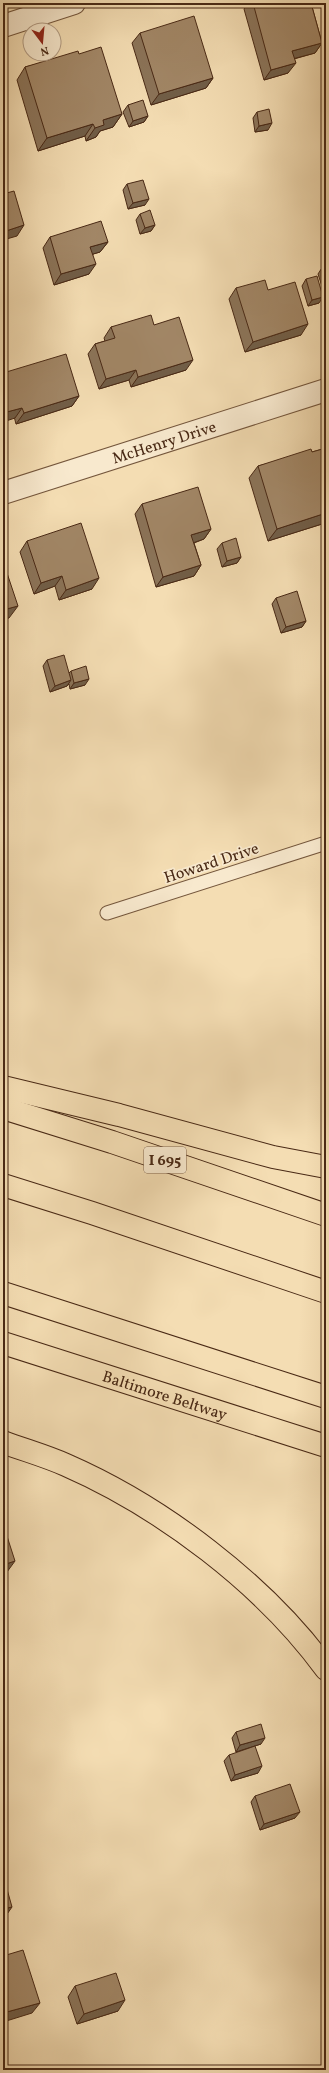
<svg xmlns="http://www.w3.org/2000/svg" width="329" height="2073" font-family="Vollkorn,serif">
<style>
.lines{fill:none;stroke-linecap:round;stroke-linejoin:round}
.lane-casing{stroke:#74563c;stroke-width:15}
.street-casing{stroke:#74563c;stroke-width:24}
.highway-casing{stroke:#492915;stroke-width:24}
.lane{stroke:#f8e9ce;stroke-width:13}
.street{stroke:#f8e9ce;stroke-width:22}
.highway{stroke:#f4ddb3;stroke-width:22}
.wall{fill:#8b7459;stroke:#492915}
.shaded-wall{fill:#715e48;stroke:#492915}
.building{fill:#a28767;stroke:#492915}
.labels{text-anchor:middle;stroke-width:3.5;stroke-linejoin:round;paint-order:stroke}
.shield{fill:#f8e9ce;stroke:#7e634c;stroke-width:1}
.shield-label{font-size:15px;font-weight:bold;fill:#492915}
.street-label{font-size:16px;fill:#492915;stroke:#f8e9ce}
</style>
<rect width="100%" height="100%" fill="#f4ddb3"/>
<filter id="stains"><feTurbulence type="fractalNoise" baseFrequency=".005" numOctaves="4"/><feColorMatrix values="0 0 0 0 .2 0 0 0 0 .09 0 0 0 0 .02 0 0 0 .5 -.17"/></filter>
<radialGradient id="worn" r=".72"><stop offset=".6" stop-color="#630" stop-opacity="0"/><stop offset="1" stop-color="#630" stop-opacity=".3"/></radialGradient>
<g class="lines">
<defs>
<path id="lane" d="M107,913l219,-70"/>
<g id="street">
<path d="M3,26l71,-23"/>
<path id="s1" d="M3,493l323,-103"/>
</g>
<g id="highway">
<path d="M3,1087l116,28 154,42 53,10"/>
<path d="M3,1108l109,34 214,73"/>
<path d="M3,1185l89,28 234,79"/>
<path d="M3,1293l323,104"/>
<path id="s2" d="M3,1343l323,103"/>
<path d="M3,1442c21,8 43,14 63,23 96,42 198,119 260,204"/>
</g>
</defs>
<!-- lane casing -->
<use href="#lane" class="lane-casing"/>
<!-- street casing -->
<use href="#street" class="street-casing"/>
<!-- highway casing -->
<use href="#highway" class="highway-casing"/>
<!-- lane -->
<use href="#lane" class="lane"/>
<!-- street -->
<use href="#street" class="street"/>
<!-- highway -->
<use href="#highway" class="highway"/>
</g>
<!-- wall -->
<g class="wall">
<path d="M248,3h63l11,40 -7,10 -21,6 -6,14 -24,7 -20,-71z"/>
<path d="M140,33l73,45 -7,10 -55,17 -19,-62z"/>
<path d="M79,54l43,60 -9,13 -13,4 -4,6 -10,4 -1,-5 -47,15 -21,-71 8,-13z"/>
<path d="M128,105l20,11 -4,6 -15,5 -6,-15z"/>
<path d="M257,112l11,18 -13,2 -2,-14z"/>
<path d="M127,184l18,21 -17,4 -5,-19z"/>
<path d="M140,214l15,11 -4,6 -11,3 -4,-14z"/>
<path d="M50,237l58,5 -8,10 -7,2 -4,20 -35,11 -11,-37z"/>
<path d="M325,263h1v36l-8,-25z"/>
<path d="M306,279l13,24 -11,3 -6,-20z"/>
<path d="M236,288l32,2 33,45 -56,17 -16,-53z"/>
<path d="M154,325l32,45 -55,17 -2,-7 -30,9 -11,-35 7,-10 10,-3 -1,-3 7,-11z"/>
<path d="M3,373l76,23 -7,10 -56,18z"/>
<path d="M326,448v71l-4,5 -54,17 -19,-63 9,-12 54,-14z"/>
<path d="M142,504l69,25 -7,10 -10,4 7,22 -7,11 -38,11 -21,-73z"/>
<path d="M27,541l65,48 -33,11 -4,-14 -21,8 -14,-42z"/>
<path d="M222,543l19,14 -4,6 -15,4 -5,-18z"/>
<path d="M276,598l30,23 -4,6 -21,6 -9,-29z"/>
<path d="M47,660l22,13 2,-2 14,14 -15,4 -1,-5 -2,2 -17,6 -7,-26z"/>
<path d="M236,1732l25,12 -25,8 -4,-14z"/>
<path d="M229,1755l29,18 -27,8 -7,-20z"/>
<path d="M255,1796l40,22 -35,12 -9,-28z"/>
<path d="M75,1986l43,25 -41,13 -9,-27z"/>
</g>
<!-- shaded-wall -->
<g class="shaded-wall">
<path d="M322,43l-7,10 -30,8 7,-10z"/>
<path d="M296,63l-8,10 -24,7 7,-10z"/>
<path d="M213,78l-7,10 -55,17 8,-11z"/>
<path d="M122,114l-9,13 -13,4 -4,6 -10,4 9,-13 8,-8z"/>
<path d="M148,116l-4,6 -15,5 4,-6z"/>
<path d="M272,123l-4,7 -13,2 4,-6z"/>
<path d="M93,124l-8,12 -47,15 9,-13z"/>
<path d="M149,199l-4,6 -17,4 5,-6z"/>
<path d="M24,225l-7,11 -14,4v-8z"/>
<path d="M155,225l-4,6 -11,3 5,-6z"/>
<path d="M108,242l-8,10 -17,5 7,-10z"/>
<path d="M96,264l-7,10 -35,11 7,-11z"/>
<path d="M323,297l-4,6 -11,3 4,-6z"/>
<path d="M308,324l-7,11 -56,17 8,-10z"/>
<path d="M193,360l-7,10 -55,17 7,-10z"/>
<path d="M136,370l-7,10 -30,9 7,-10z"/>
<path d="M79,396l-7,10 -56,18 8,-11z"/>
<path d="M22,408l-7,10 -12,4v-9z"/>
<path d="M326,513v6l-4,5 -54,17 9,-12z"/>
<path d="M211,529l-7,10 -20,7 7,-11z"/>
<path d="M241,557l-4,6 -15,4 5,-6z"/>
<path d="M201,565l-7,11 -38,11 7,-10z"/>
<path d="M62,576l-7,10 -21,8 7,-11z"/>
<path d="M99,578l-7,11 -33,11 7,-10z"/>
<path d="M18,606l-9,12 -6,2v-10z"/>
<path d="M306,621l-4,6 -21,6 5,-6z"/>
<path d="M89,679l-4,6 -15,4 4,-6z"/>
<path d="M71,680l-4,6 -17,6 5,-6z"/>
<path d="M15,1561l-8,11 -4,1v-8z"/>
<path d="M265,1738l-4,6 -25,8 4,-7z"/>
<path d="M262,1766l-4,7 -27,8 4,-6z"/>
<path d="M300,1812l-5,6 -35,12 4,-6z"/>
<path d="M12,1907l-7,10 -2,1v-9z"/>
<path d="M125,2000l-7,11 -41,13 7,-10z"/>
<path d="M40,2003l-8,10 -29,9v-9z"/>
</g>
<!-- building -->
<g class="building">
<path d="M253,3h58l11,40 -30,8 4,12 -25,7z"/>
<path d="M194,16l19,62 -54,16 -19,-61z"/>
<path d="M101,47l21,67 -19,6 1,5 -9,3 -2,-4 -46,14 -22,-71 53,-16 1,3z"/>
<path d="M143,100l5,16 -15,5 -5,-16z"/>
<path d="M269,109l3,14 -13,3 -2,-14z"/>
<path d="M143,180l6,19 -16,4 -6,-19z"/>
<path d="M14,191l10,34 -21,7v-38z"/>
<path d="M150,210l5,15 -10,3 -5,-14z"/>
<path d="M101,221l7,21 -18,5 6,17 -35,10 -11,-37z"/>
<path d="M317,276l6,21 -11,3 -6,-21z"/>
<path d="M265,280l3,10 27,-8 13,42 -55,18 -17,-54z"/>
<path d="M151,315l3,10 25,-8 14,43 -55,17 -2,-7 -30,9 -11,-35 20,-6 -4,-11z"/>
<path d="M66,354l13,42 -55,17 -2,-5 -19,5v-40z"/>
<path d="M326,448v65l-49,16 -19,-63 53,-17 1,3z"/>
<path d="M198,487l13,42 -20,6 10,30 -38,12 -21,-73z"/>
<path d="M81,523l18,55 -33,12 -4,-14 -21,7 -14,-42z"/>
<path d="M236,538l5,19 -14,4 -5,-18z"/>
<path d="M3,561l15,45 -15,4z"/>
<path d="M297,591l9,30 -20,6 -10,-29z"/>
<path d="M64,655l7,25 -16,6 -8,-26z"/>
<path d="M86,666l3,13 -15,4 -3,-12z"/>
<path d="M3,1530h2l10,31 -12,4z"/>
<path d="M261,1724l4,14 -25,7 -4,-13z"/>
<path d="M255,1746l7,20 -27,9 -6,-20z"/>
<path d="M290,1784l10,28 -36,12 -9,-28z"/>
<path d="M3,1875l9,32 -9,2z"/>
<path d="M23,1950l17,53 -37,10v-57z"/>
<path d="M116,1973l9,27 -41,14 -9,-28z"/>
</g>
<g class="labels">
<!-- shield labels -->
<rect class="shield" x="144" y="1147" width="42" height="26" rx="3"/>
<g class="shield-label">
<text x="165" y="1165">I 695</text>
</g>
<!-- street labels -->
<g class="street-label">
<text dy="6" stroke="none"><textPath href="#s1" startOffset="169">McHenry Drive</textPath></text>
<text transform="translate(211 862) rotate(-18)" y="6">Howard Drive</text>
<text dy="6" stroke="none"><textPath href="#s2" startOffset="170">Baltimore Beltway</textPath></text>
</g>
</g>
<!-- margin -->
<rect width="329" height="2073" fill="none" stroke="#f4ddb3" stroke-width="16"/>
<rect x="4" y="4" width="321" height="2065" fill="none" stroke="#492915" stroke-width="2"/>
<rect x="8" y="8" width="313" height="2057" fill="none" stroke="#492915"/>
<!-- north arrow -->
<g transform="translate(42 42) rotate(164)"><circle r="19" fill="#f8e9ce" stroke="#b29c84"/>
<path d="M0-3L7 15L0 10L-7 15Z" fill="#8f2418"/>
<text y="-6" font-size="11" font-weight="bold" text-anchor="middle" fill="#492915">N</text>
</g>
<rect width="100%" height="100%" filter="url(#stains)"/>
<rect width="100%" height="100%" fill="url(#worn)"/>
</svg>
